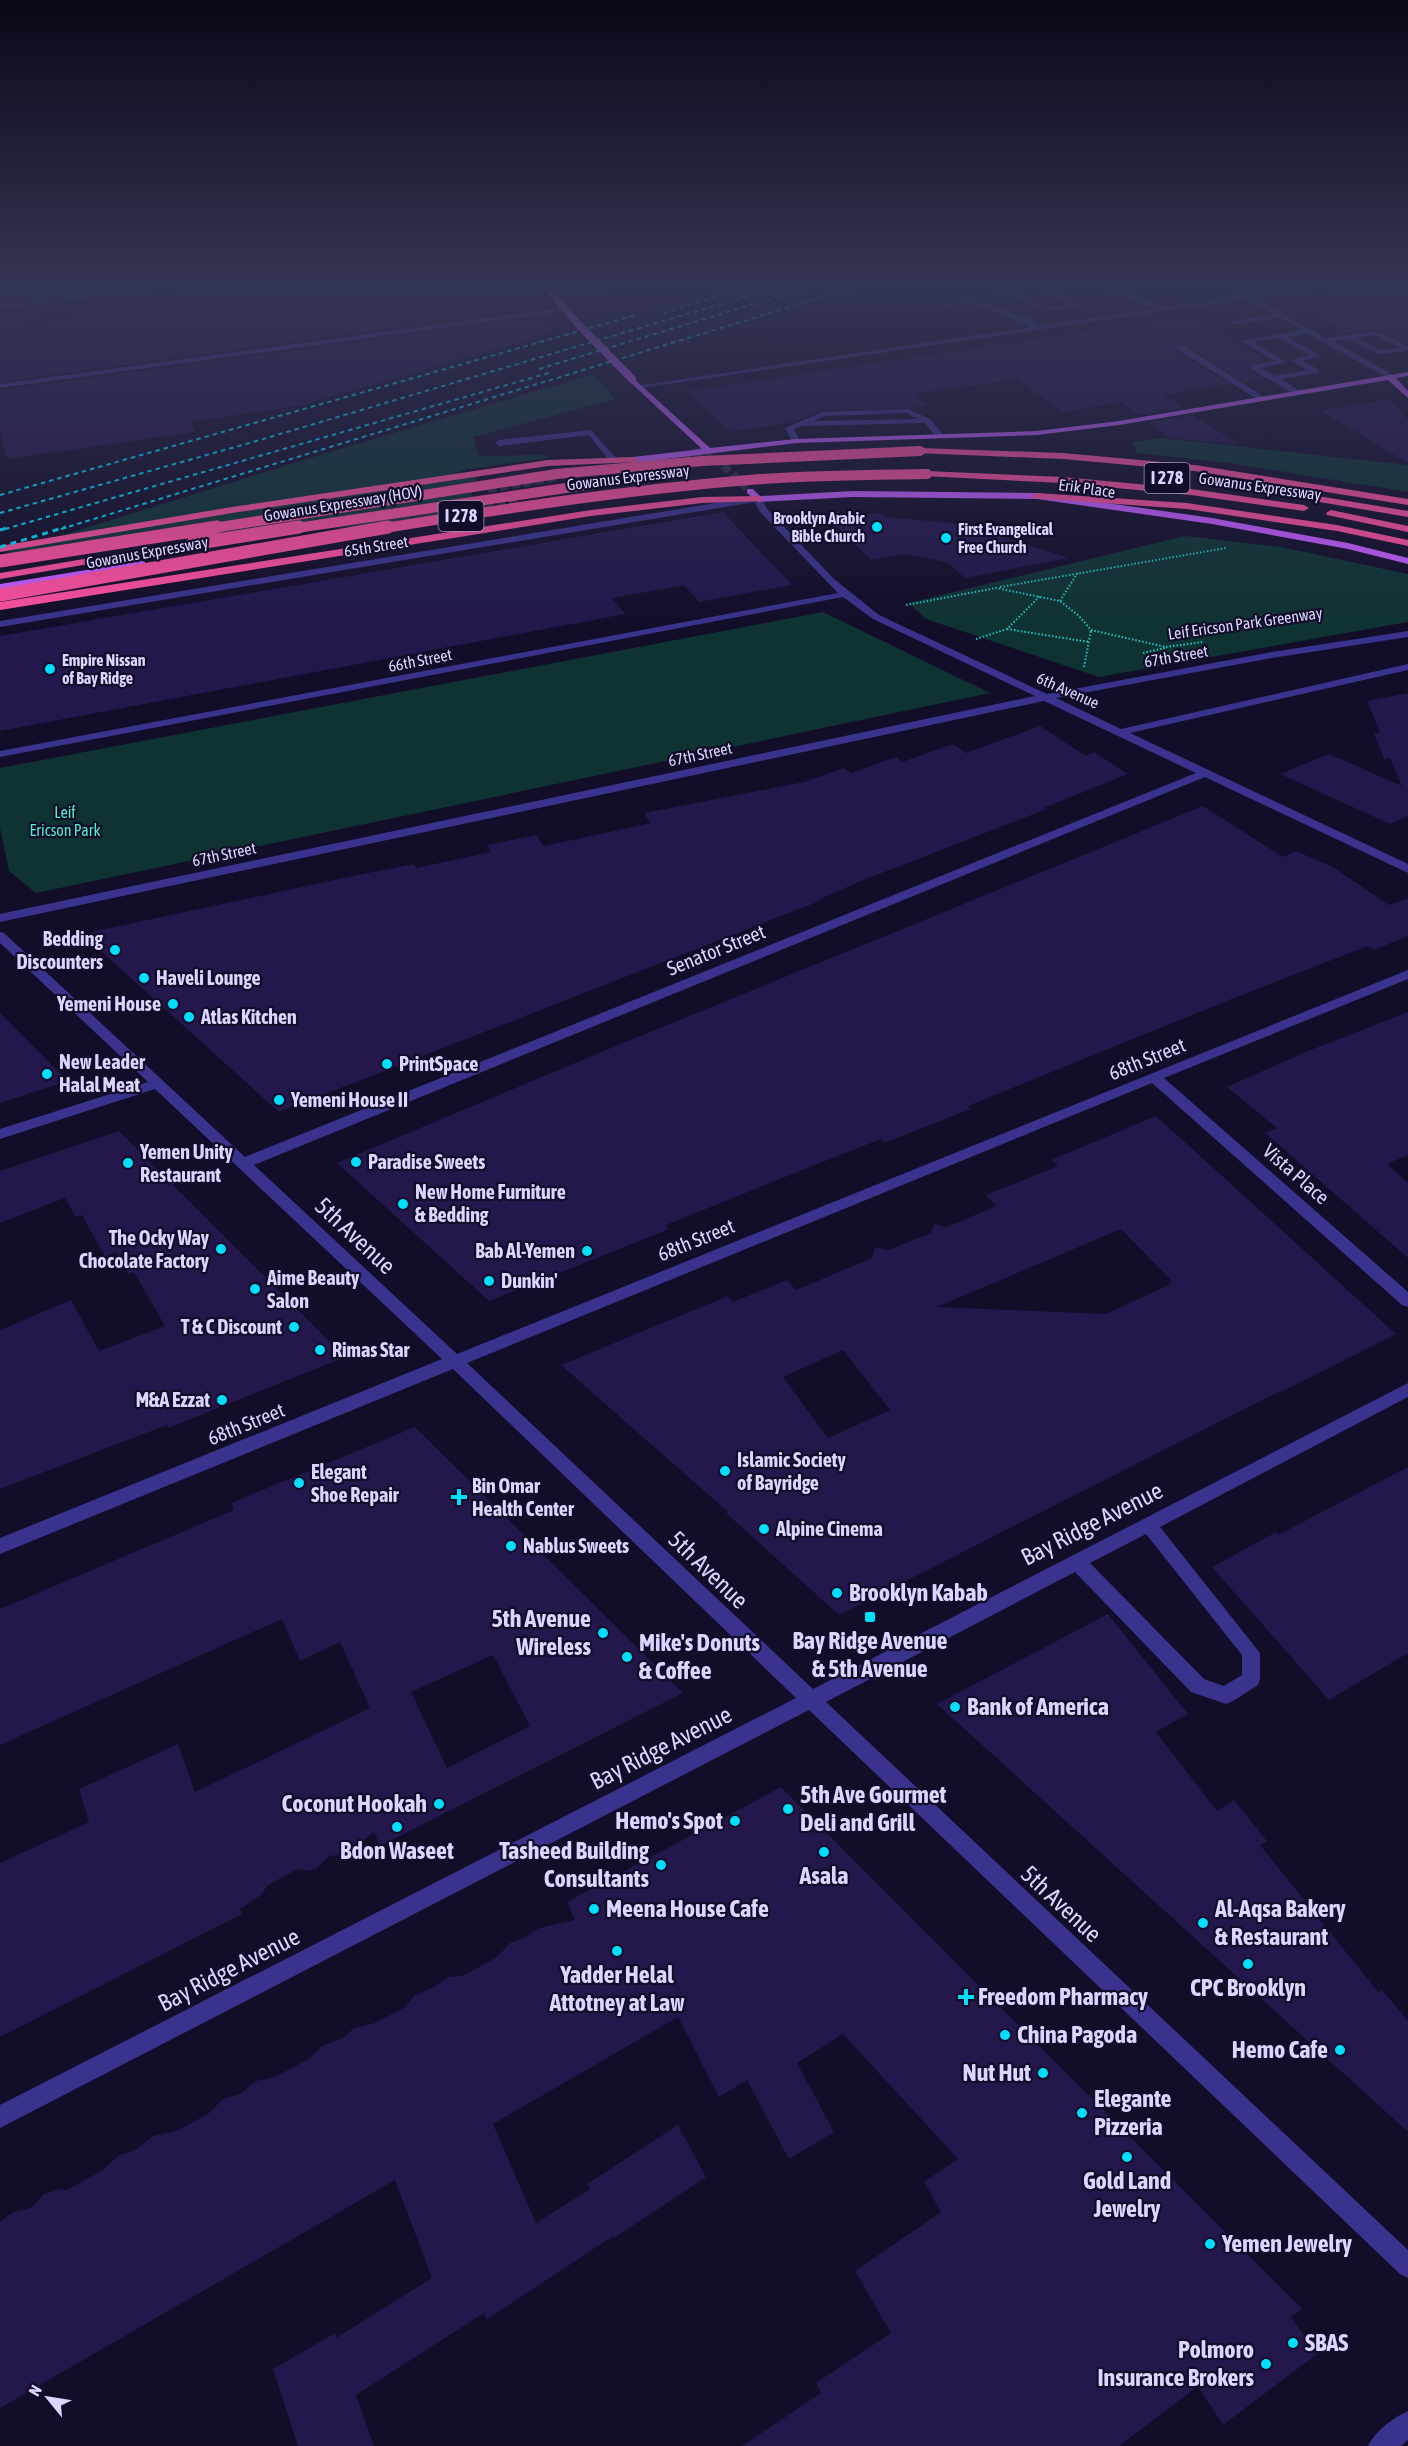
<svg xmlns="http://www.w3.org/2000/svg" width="1408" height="2446" font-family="'Asap Condensed',sans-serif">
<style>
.green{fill:#0f3333}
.building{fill:#23174c;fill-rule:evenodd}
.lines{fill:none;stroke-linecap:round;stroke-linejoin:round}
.major-tunnel{stroke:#302b49;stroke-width:8;stroke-dasharray:8 4;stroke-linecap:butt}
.path{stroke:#22c6c0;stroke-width:2;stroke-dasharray:1.5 2;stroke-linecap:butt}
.minor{fill:#39338d;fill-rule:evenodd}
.major{fill:#c65cff;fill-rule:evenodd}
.highway{fill:#ff509f;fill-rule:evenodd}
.rail-far1{stroke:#01dfff;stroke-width:2;stroke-dasharray:4.5 4;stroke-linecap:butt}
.rail{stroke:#01dfff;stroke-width:3;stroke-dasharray:6 5;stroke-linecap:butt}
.major-bridge{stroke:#c65cff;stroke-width:8}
.highway-bridge-far1{stroke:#ff509f;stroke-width:10}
.highway-bridge{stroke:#ff509f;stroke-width:13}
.poi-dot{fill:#01dfff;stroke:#120d29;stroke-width:2}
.labels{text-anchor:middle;stroke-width:4.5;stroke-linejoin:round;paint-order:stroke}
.far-street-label{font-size:16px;fill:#dbd5ff;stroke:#120d29}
.far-poi-label{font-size:16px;font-weight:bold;fill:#dbd5ff;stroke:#120d29;text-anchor:start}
.far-park-label{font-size:16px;fill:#53ecca;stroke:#120d29}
.shield{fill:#120d29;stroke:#9f99bf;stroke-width:1.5}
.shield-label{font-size:18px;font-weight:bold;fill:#dbd5ff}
.poi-label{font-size:20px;font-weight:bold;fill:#dbd5ff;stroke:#120d29;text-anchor:start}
.street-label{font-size:20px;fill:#dbd5ff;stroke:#120d29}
.near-street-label{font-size:24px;fill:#dbd5ff;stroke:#120d29}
.near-poi-label{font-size:24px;font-weight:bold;fill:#dbd5ff;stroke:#120d29;text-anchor:start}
</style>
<rect width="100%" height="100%" fill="#120d29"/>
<!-- green -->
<g class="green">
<path d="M594,374l21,25 -142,38 6,19 70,-1 -3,3 -83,12 -28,11 42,-5 -13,42 -459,35 325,-101z"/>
<path d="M1162,438l246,27v27l-178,-29 -93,-10 -5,-11z"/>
<path d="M1185,536l96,11 127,27v48l-309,55 -173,-58 -18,-16z"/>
<path d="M823,612l167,81 -954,200 -27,-22 -9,-43v-60z"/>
</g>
<!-- building -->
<g class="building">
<path d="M0,286h83l-12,8 -71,9z"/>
<path d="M244,286h295l16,20 -555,76v-71l55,-7 -34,22 149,-30z"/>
<path d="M551,286h55l1,19 -34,5z"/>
<path d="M1391,286h17v58l-31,-15 -30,4 -58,-32z"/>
<path d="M1191,316l75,44 -17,5 1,6 13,8 -19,3 -60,-39h-4l-6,3 2,5 53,33 -66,11 20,13 -44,7 -18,-13 -58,10 -46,-33 -103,15 13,11 -17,3 -88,2 -28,12 -64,10 -42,-41z"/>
<path d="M540,317l13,15 -250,73 -113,17 5,10 -188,27 -7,-27v-42z"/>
<path d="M1386,400l9,5 13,15v43l-87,-52z"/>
<path d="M1193,415l47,30 -69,-7 -22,-16z"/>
<path d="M723,512l69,73 -93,17 -15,-17 -72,13 13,16 -625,117v-95z"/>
<path d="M880,512l5,5 77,7 107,34 -104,20 -18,-16 -44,-8 -32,6 -40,-39z"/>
<path d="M1408,693v123l-18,8 -110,-50 49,-20 73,32 -12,-28 -6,1 -10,-25 6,-2 -13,-31z"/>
<path d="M1040,726l46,30 8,-4 34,22 -84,34 3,1 -186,72 -43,19 2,1 -541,211 -197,-178 271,-58 61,-12 2,4 75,-16 -4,-7 50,-10 6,11 53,-11 54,-12 -6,-10 160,-31 40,-14 7,5 45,-16 6,5 51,-18 13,9z"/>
<path d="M1203,806l80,51 13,-6 35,15 58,39 19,-7v38l-34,14 -6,-4 -139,54 -261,106 3,3 -87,34 -3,-4 -66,26 -149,60 3,4 -180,72 -152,-138 257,-108z"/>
<path d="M1408,1012v143l-21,9 21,19v75l-143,-125 12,-5 -50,-41 76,-34z"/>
<path d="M0,1013l68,68 -68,22z"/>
<path d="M1156,1116l240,218 -115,58 -1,-1 -441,224 -113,-102 2,-1 -167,-147 167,-69 5,6 54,-22 9,10 24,-10 52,-22 3,-11 13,3 43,-17 3,-9 13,3 49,-21 -10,-11 72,-29 -7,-6zM1121,1229l51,52 -3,1 2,2 -65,30 -169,-7zM843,1350l47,60 -62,28 -45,-61z"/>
<path d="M119,1131l226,226 -177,71 -1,-3 -167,64v-159l71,-30 28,51 66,-25 -31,-54 -6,2 -12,-22 -11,5 -23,-42 -6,2 -11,-19 -65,25v-52z"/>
<path d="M415,1427l268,266 -303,153 -6,-14 -28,22 -16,2 -14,13 -10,2 -8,-2 -30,16 -7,10 -21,14 2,5 -242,123v-174l89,-41 -10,-33 99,-45 17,48 175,-84 -30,-66 -40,19 -18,-42 -282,126v-136l234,-99 -3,-7zM493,1655l37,71 -83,42 -36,-76z"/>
<path d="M1408,1467v186l-79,47 -117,-133 64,-35 2,3z"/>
<path d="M1108,1614l80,100 -32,18 61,79 17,-11 33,41 -7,4 119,148 3,-3 26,31v111l-471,-428z"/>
<path d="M781,1787l521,522 -11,8 26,37 -94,71 -25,-39 -79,60h-377l79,-53 -5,-10 75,-50 -36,-62 86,-59 -17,-30 34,-23 -115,-125 -46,29 37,69 -45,27 -42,-79 -28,17 -41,-80 -185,107 43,99 54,-34 -3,-5 91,-59 28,52 -92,61 -1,-2 -127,84 -2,-7 -128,82 18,51h-76l-25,-77 62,-36 1,5 96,-60 -37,-98 -395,228v-186l13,-10 18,-4 13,-14 16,-5 7,1 36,-20 16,-15 15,-4 19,-15 23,-5 32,-17 15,-15 17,-5 16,-13 19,-4 17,-9 18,-10 13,-13 19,-6 12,-11 21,-5 30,-16 9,-11 18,-8 16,-11 14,-1 19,-10 16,-9 13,-14 14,-5 15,-10 36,-8 -8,-18z"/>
</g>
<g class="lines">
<!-- major-tunnel -->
<g class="major-tunnel">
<path d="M590,481l117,-31 43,41"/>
<path d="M488,489l71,-12"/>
<path d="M379,524l138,-25"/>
</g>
<!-- path -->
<g class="path">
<path d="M1000,587l226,-39"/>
<path d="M1060,601l18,-29"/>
<path d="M906,605l90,-17 64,13 19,15 12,14 75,17 37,-5"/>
<path d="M1007,629l82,13"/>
<path d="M976,639l31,-10 33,-33"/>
<path d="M1143,653l22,-5"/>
<path d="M1084,667l7,-37"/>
</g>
<!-- minor -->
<g class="minor">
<path d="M153,286h22l-175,23v-4z"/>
<path d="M991,286h9l48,21 24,-3 -38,-18h9l42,19 -38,6z"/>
<path d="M1103,286l47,14 12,7 79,-11 -15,-10c10,0 17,8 26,8 24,1 49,-8 74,-8l-71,12 71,40 50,-7 32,15v5l-29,3 -31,-15 -15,2 60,34 1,2 -4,2 -82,-45 -21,3 34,19 -19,5 16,8v4l-37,6 22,14 -7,2 -45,-26v-4l24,-4 -33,-20 60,-11 -22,-12 -51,7 3,-4 42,-7 -27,-15 -606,89 -4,-2 394,-59 -63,-26 -27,8 -4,-2 31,-10 64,23 6,6 115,-17 -51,-20zM1375,335l24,13 -19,2 -23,-12zM1278,338l32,17 -19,5 16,10 -33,6 -13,-8 25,-6 -33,-20z"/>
<path d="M566,307l3,4 -569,77v-4z"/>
<path d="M1180,345h3l84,54 -7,2 -83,-52 -1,-2z"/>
<path d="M908,409l22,10 13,16 -1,2h-6l-11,-14 -122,3 -9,3 6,12 -4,2h-3l-8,-15 37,-16zM907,413l10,6 -103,2 10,-5z"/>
<path d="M591,430l26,29v4h-6l-22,-28 -90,11 -4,-3 4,-3z"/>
<path d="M758,496l3,1 6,12 67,70 45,36 168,79 225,-42 136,-21v6l-136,21 -216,40 65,31 287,-65v6l-278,63 278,131v9l-203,-96 -951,388 203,189 951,-384v9l-244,99 244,214v15l-6,-2 -250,-222 -685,280 346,326 595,-306v14l-248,130 100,126v26l-2,6 -25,16 -7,3 -35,-12 -116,-120 -249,130 582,548v28l-8,-4 -591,-564 -809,418v-23l796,-407 -343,-329 -453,185v-16l442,-179 -287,-270 -155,50v-10l148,-47 -148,-139v-11l4,1 241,224 951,-384 -152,-72 -1044,221v-8l1035,-218 -162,-77 -30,-22 -843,160v-6l838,-158 -78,-81 -5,-10 -755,125v-6zM1146,1534l96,121v20l-18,11 -20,-7 -114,-116z"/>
<path d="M1408,2411v29l-7,6h-33c7,-15 25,-28 40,-35z"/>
</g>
<!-- major -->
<g class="major">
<path d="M541,286h7l34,37v4h-6z"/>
<path d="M1408,372v4l-12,2 12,13v7l-20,-18 -269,45 -82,10 -241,8 -163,20 -4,-3 4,-3 69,-8 -73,-68v-4h3l78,71 86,-9 241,-8 82,-10z"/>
<path d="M747,489h6l7,7 93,-5 184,2 175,25 136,25 60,15v6l-60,-15 -136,-25 -175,-25 -184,-2 -95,5 -11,-9z"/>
<path d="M142,561l3,1v4l-145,24v-6z"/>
</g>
<!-- highway -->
<g class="highway">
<path d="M920,448l143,5 132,12 213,34v6l-213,-34 -132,-12 -147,-6v-4z"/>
<path d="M633,457l5,3 -1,2 -89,4 -316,47 -232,39v-6l232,-39 316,-47z"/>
<path d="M927,471l136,6 128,12 113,16 5,3 -5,3 -113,-16 -128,-12 -140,-7 -1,-2z"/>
<path d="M1288,491l120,20v6l-124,-21 -1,-2z"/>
<path d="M1037,493l150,10 150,22 71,15v6l-71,-15 -150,-22 -154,-11 -1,-2z"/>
<path d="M758,496l4,1v4l-60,2 -111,13 -591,94v-8l591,-92 111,-13z"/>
<path d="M1331,510l77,16v6l-81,-17 -1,-2z"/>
<path d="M192,541l4,1v4l-196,33v-6z"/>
</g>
<!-- rail-far1 -->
<g class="rail-far1">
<path d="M663,313l86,-27"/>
<path d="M539,369l274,-83"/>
<path d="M0,495l636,-180"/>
<path d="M0,513l253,-71 529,-156"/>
<path d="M5,529l547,-157"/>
<path d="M61,529l798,-243"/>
</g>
<!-- rail -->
<g class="rail">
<path d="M0,530l10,-3"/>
<path d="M0,547l66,-20"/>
</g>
<!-- major-bridge -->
<path class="major-bridge" d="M579,325l53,54"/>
<!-- highway-bridge-far1 -->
<g class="highway-bridge-far1">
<path d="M207,529l349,-55 146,-13 218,-10"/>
<path d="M290,529l323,-48"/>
<path d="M379,529c123,-20 246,-39 370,-49 59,-5 119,-5 178,-6"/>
</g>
<!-- highway-bridge -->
<g class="highway-bridge">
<path d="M192,544l107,-17"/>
<path d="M0,561l217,-34"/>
<path d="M0,595l388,-68"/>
</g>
</g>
<!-- sky -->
<linearGradient id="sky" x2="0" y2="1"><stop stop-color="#0a0717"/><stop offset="0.45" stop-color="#333554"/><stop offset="1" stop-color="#333554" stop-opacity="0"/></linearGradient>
<rect width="1408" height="629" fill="url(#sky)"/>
<!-- markers -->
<g class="poi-dot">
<circle cx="877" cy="527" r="6"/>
<circle cx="946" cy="538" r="6"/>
<circle cx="50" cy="669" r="6"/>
<circle cx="115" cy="950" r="6"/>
<circle cx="144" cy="978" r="6"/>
<circle cx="173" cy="1004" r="6"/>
<circle cx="189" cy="1017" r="6"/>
<circle cx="387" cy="1064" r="6"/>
<circle cx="47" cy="1074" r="6"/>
<circle cx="279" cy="1100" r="6"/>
<circle cx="356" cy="1162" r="6"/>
<circle cx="128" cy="1163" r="6"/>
<circle cx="403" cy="1204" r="6"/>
<circle cx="221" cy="1249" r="6"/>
<circle cx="587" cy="1251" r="6"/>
<circle cx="489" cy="1281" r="6"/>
<circle cx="255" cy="1289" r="6"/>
<circle cx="294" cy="1327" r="6"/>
<circle cx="320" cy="1350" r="6"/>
<circle cx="222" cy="1400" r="6"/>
<circle cx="725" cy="1471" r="6"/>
<circle cx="299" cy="1483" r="6"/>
<path d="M456 1488h6v6h6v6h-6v6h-6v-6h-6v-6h6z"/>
<circle cx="764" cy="1529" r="6"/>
<circle cx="511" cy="1546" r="6"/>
<circle cx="837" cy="1593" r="6"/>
<rect x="864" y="1611" width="12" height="12" rx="3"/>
<circle cx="603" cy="1633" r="6"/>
<circle cx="627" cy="1657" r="6"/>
<circle cx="955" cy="1707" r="6"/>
<circle cx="439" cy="1804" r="6"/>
<circle cx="788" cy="1809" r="6"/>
<circle cx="735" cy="1821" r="6"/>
<circle cx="397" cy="1827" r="6"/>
<circle cx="824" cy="1852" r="6"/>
<circle cx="661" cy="1865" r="6"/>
<circle cx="594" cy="1909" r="6"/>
<circle cx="1203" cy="1923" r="6"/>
<circle cx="617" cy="1951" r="6"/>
<circle cx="1248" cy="1964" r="6"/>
<path d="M963 1988h6v6h6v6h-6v6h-6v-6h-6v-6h6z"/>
<circle cx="1005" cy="2035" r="6"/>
<circle cx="1340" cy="2050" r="6"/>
<circle cx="1043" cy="2073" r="6"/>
<circle cx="1082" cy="2113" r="6"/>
<circle cx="1127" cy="2157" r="6"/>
<circle cx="1210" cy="2244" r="6"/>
<circle cx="1293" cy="2343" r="6"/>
<circle cx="1266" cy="2364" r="6"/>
</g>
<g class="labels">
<!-- far-street labels -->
<g class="far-street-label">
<text transform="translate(628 477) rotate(-7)" y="6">Gowanus Expressway</text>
<text transform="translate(1260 486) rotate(8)" y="6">Gowanus Expressway</text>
<text transform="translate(1087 488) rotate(8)" y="6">Erik Place</text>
<text transform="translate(343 503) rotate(-9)" y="6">Gowanus Expressway (HOV)</text>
<text transform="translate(376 546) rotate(-9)" y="6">65th Street</text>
<text transform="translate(147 552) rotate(-10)" y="6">Gowanus Expressway</text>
<text transform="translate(1245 623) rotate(-8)" y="6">Leif Ericson Park Greenway</text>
<text transform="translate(1176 656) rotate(-10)" y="6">67th Street</text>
<text transform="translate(420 660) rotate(-11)" y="6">66th Street</text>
<text transform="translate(1068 690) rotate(24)" y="6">6th Avenue</text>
<text transform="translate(700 754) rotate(-12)" y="6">67th Street</text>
<text transform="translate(224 854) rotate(-12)" y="6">67th Street</text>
</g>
<!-- far-poi labels -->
<g class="far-poi-label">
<text x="865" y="524" text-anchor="end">Brooklyn Arabic<tspan x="865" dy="18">Bible Church</tspan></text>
<text x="958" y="535">First Evangelical<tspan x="958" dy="18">Free Church</tspan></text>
<text x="62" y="666">Empire Nissan<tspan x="62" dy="18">of Bay Ridge</tspan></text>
</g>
<!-- far-park labels -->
<g class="far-park-label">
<text x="65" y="818">Leif<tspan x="65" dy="18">Ericson Park</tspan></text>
</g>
<!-- shield labels -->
<g class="shield">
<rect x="1144.5" y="463" width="45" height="30" rx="4.5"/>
<rect x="438.5" y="501" width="45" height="30" rx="4.5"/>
</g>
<g class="shield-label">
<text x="1167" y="484">I 278</text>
<text x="461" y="522">I 278</text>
</g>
<!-- poi labels -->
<g class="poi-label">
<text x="103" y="946" text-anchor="end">Bedding<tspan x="103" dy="23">Discounters</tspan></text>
<text x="156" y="985">Haveli Lounge</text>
<text x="161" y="1011" text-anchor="end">Yemeni House</text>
<text x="201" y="1024">Atlas Kitchen</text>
<text x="59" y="1069">New Leader<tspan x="59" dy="23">Halal Meat</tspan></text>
<text x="399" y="1071">PrintSpace</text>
<text x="291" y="1107">Yemeni House II</text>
<text x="140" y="1159">Yemen Unity<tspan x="140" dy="23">Restaurant</tspan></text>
<text x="368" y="1169">Paradise Sweets</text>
<text x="415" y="1199">New Home Furniture<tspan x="415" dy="23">&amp; Bedding</tspan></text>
<text x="209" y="1245" text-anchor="end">The Ocky Way<tspan x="209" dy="23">Chocolate Factory</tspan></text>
<text x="575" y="1258" text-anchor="end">Bab Al-Yemen</text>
<text x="267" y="1285">Aime Beauty<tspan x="267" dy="23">Salon</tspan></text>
<text x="501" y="1288">Dunkin'</text>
<text x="282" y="1334" text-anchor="end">T &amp; C Discount</text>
<text x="332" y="1357">Rimas Star</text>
<text x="210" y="1407" text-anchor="end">M&amp;A Ezzat</text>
<text x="737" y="1467">Islamic Society<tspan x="737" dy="23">of Bayridge</tspan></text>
<text x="311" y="1479">Elegant<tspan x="311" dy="23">Shoe Repair</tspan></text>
<text x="472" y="1493">Bin Omar<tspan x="472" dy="23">Health Center</tspan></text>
<text x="776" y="1536">Alpine Cinema</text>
<text x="523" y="1553">Nablus Sweets</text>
</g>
<!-- street labels -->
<g class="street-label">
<text transform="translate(716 950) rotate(-22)" y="7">Senator Street</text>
<text transform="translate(1147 1059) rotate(-22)" y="7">68th Street</text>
<text transform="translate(1296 1174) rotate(41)" y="7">Vista Place</text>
<text transform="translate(696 1240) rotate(-22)" y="7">68th Street</text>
<text transform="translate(246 1424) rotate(-22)" y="7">68th Street</text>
</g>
<!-- near-street labels -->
<g class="near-street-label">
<text transform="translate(355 1236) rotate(43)" y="8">5th Avenue</text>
<text transform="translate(1092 1524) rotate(-27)" y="8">Bay Ridge Avenue</text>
<text transform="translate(708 1570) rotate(44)" y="8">5th Avenue</text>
<text transform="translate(661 1748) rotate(-27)" y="8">Bay Ridge Avenue</text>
<text transform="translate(1061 1904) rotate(43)" y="8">5th Avenue</text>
<text transform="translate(229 1970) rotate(-27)" y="8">Bay Ridge Avenue</text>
</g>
<!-- near-poi labels -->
<g class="near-poi-label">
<text x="849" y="1601">Brooklyn Kabab</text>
<text x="591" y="1627" text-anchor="end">5th Avenue<tspan x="591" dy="28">Wireless</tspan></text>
<text x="870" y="1649" text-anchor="middle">Bay Ridge Avenue<tspan x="870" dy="28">&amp; 5th Avenue</tspan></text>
<text x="639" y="1651">Mike's Donuts<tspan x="639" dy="28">&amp; Coffee</tspan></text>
<text x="967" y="1715">Bank of America</text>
<text x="800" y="1803">5th Ave Gourmet<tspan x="800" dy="28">Deli and Grill</tspan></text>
<text x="427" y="1812" text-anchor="end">Coconut Hookah</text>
<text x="723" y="1829" text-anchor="end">Hemo's Spot</text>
<text x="397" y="1859" text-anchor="middle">Bdon Waseet</text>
<text x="649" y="1859" text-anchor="end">Tasheed Building<tspan x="649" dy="28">Consultants</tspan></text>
<text x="824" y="1884" text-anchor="middle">Asala</text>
<text x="606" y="1917">Meena House Cafe</text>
<text x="1215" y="1917">Al-Aqsa Bakery<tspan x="1215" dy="28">&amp; Restaurant</tspan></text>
<text x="617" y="1983" text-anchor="middle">Yadder Helal<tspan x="617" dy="28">Attotney at Law</tspan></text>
<text x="1248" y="1996" text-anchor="middle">CPC Brooklyn</text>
<text x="978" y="2005">Freedom Pharmacy</text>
<text x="1017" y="2043">China Pagoda</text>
<text x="1328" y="2058" text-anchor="end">Hemo Cafe</text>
<text x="1031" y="2081" text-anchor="end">Nut Hut</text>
<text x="1094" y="2107">Elegante<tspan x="1094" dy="28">Pizzeria</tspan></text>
<text x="1127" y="2189" text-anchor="middle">Gold Land<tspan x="1127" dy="28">Jewelry</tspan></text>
<text x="1222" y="2252">Yemen Jewelry</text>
<text x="1305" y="2351">SBAS</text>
<text x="1254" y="2358" text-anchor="end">Polmoro<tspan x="1254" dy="28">Insurance Brokers</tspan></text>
</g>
</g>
<!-- north arrow -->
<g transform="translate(48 2398) rotate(300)" stroke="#120d29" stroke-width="4.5" paint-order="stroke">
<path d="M0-4.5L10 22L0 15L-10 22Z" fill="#dbd5ff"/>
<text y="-9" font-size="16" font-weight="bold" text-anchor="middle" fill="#dbd5ff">N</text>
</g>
</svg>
